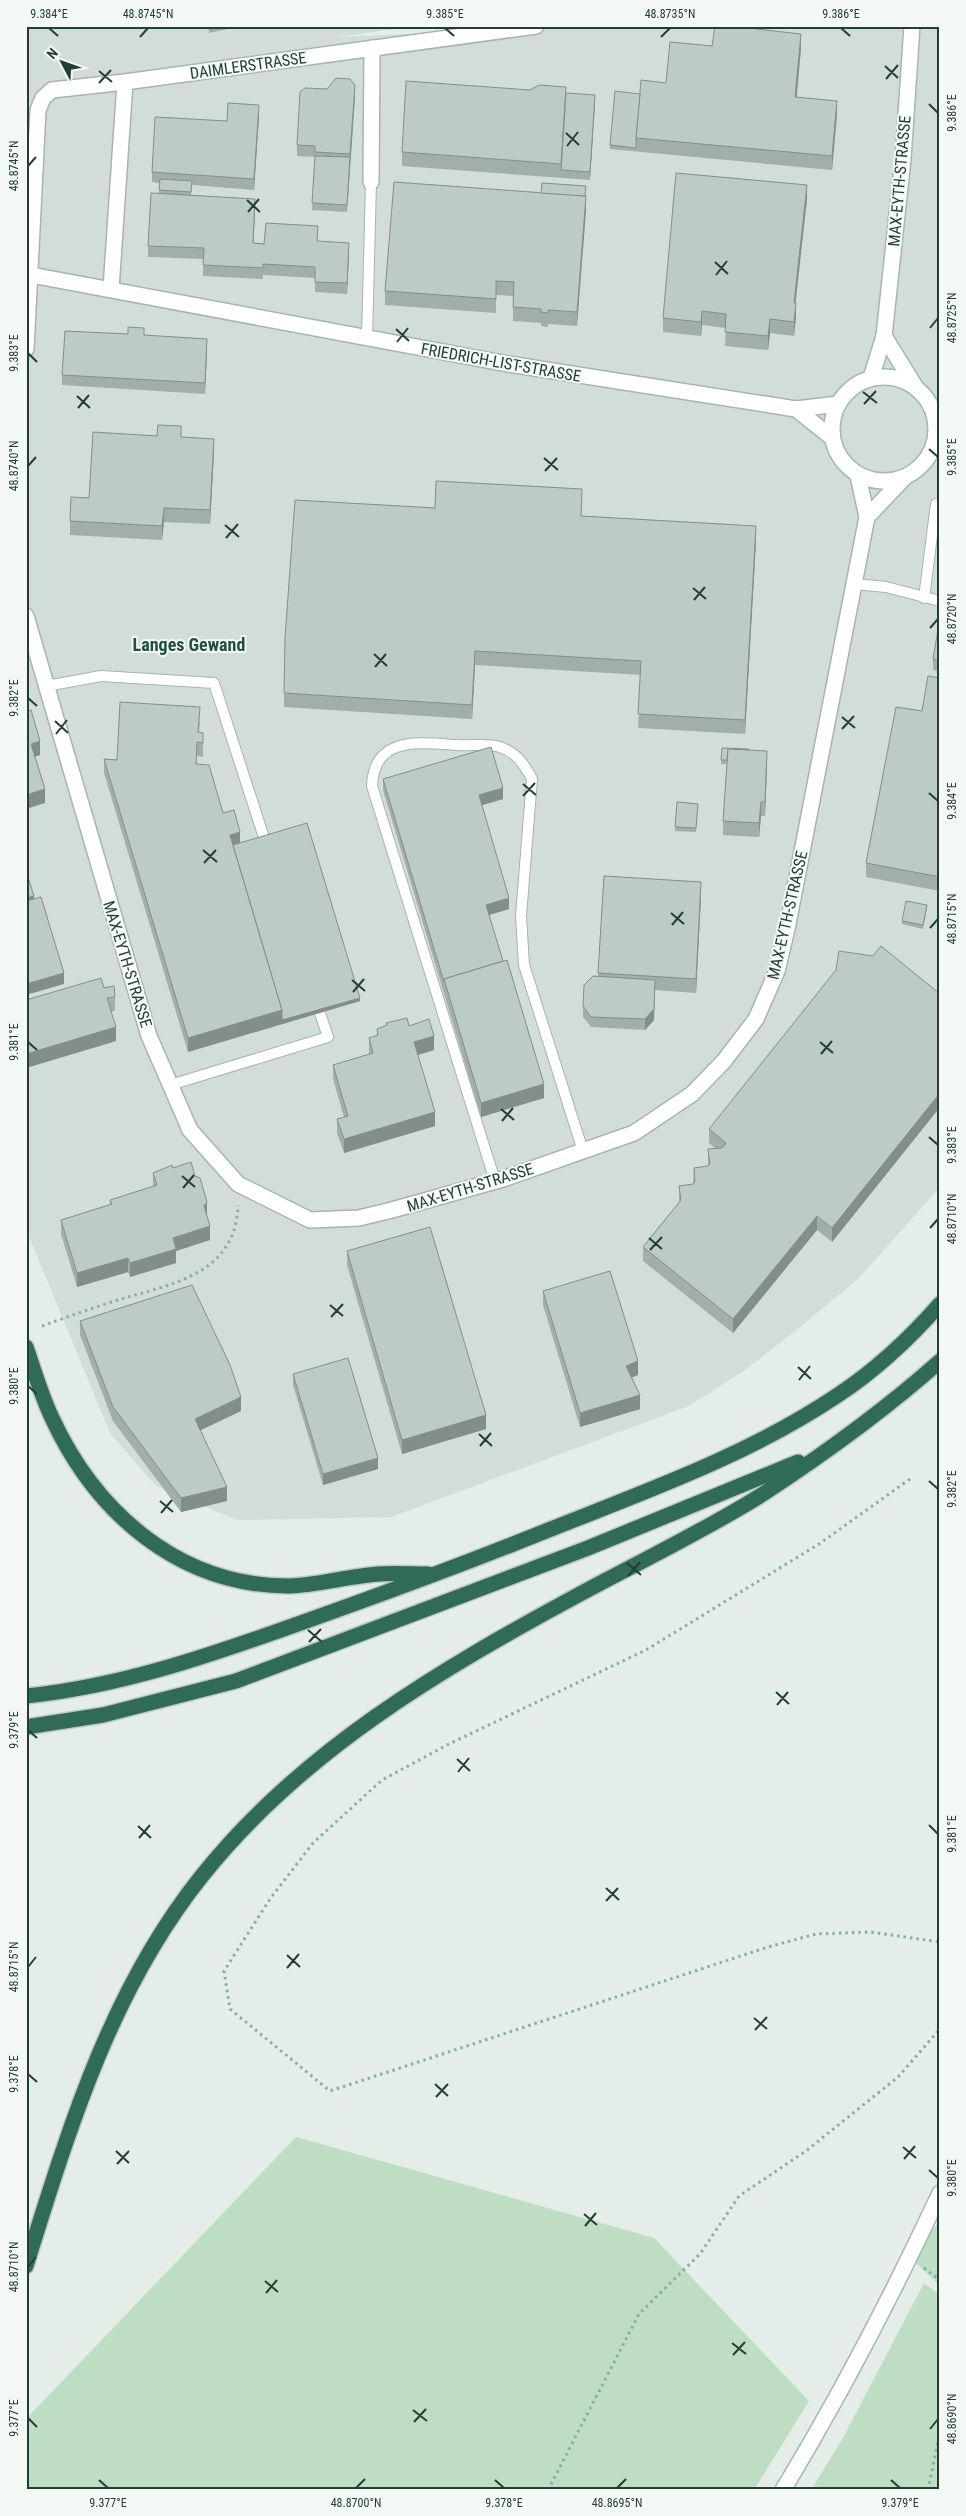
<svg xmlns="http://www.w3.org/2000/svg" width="966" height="2516" font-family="'Roboto Condensed',sans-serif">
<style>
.built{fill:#d2ddd7}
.green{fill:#bddec2}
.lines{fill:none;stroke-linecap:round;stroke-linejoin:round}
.lane-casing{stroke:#a6b5ae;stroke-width:12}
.street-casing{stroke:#a6b5ae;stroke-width:18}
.secondary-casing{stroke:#a2b9ae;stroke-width:18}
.highway-casing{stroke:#c1c9c6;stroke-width:18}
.path{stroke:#84b19d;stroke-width:3;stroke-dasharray:2.5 4;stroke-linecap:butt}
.lane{stroke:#fff;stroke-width:10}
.street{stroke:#fff;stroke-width:15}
.secondary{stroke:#fff;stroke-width:15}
.highway{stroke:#2f6b58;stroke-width:15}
.wall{fill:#a2afa8}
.shaded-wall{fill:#848e88}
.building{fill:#bccbc3;stroke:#848e88}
.ticks{fill:none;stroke:#233f34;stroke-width:2}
.labels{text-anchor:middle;stroke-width:4;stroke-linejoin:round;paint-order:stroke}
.street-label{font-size:16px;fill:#233f34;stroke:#f4f9f6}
.neighbourhood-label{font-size:18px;font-weight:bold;fill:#1f513f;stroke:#f4f9f6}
.neatline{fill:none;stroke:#233f34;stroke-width:2}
.ticks-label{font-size:12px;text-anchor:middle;fill:#233f34}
</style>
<rect width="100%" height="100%" fill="#e4ede8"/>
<!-- built -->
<path class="built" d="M26,26h388l-75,11 241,-11h360v1161l-81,91 -60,50 -54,42 -56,36 -298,111 -154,3 -81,-34 -46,-53 -84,-204z"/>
<!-- green -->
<g class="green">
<path d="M296,2137l358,101 155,163 -55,89h-728v-71z"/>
<path d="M940,2221v65l-30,-29z"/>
<path d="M924,2283l16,12v195h-129l32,-52z"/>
</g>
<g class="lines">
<defs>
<g id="lane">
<path d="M367,338l4,-156"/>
<path d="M855,584l31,3 54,14"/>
<path d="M924,598l12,-94 4,-1"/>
<path d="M46,686l55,-10 113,7 53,164"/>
<path d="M170,1085l158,-48 -12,-36"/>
<path d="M495,1181l-123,-395c2,-51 48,-43 85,-41 13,1 31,-2 43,2 17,6 24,17 32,32l-11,137 3,49 59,186"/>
</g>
<g id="street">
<path d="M371,182l1,-134"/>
<path d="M31,275l477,89 288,45 42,-5"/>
<path d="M111,289l14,-207"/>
<path d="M26,349l12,-239 5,-12 9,-8 73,-8 411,-56"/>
<path d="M796,409l35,28"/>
<path d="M867,517l37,-39"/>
<path d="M26,616l123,420 41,94 48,54 72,36 49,-2 33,-8 111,-31 131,-46 58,-39 32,-33 32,-42 21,-48 10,-42 80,-412 -9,-41"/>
</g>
<g id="secondary">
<path d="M884,336l32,52"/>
<circle cx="884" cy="429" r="52"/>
<path d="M871,378l13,-42 19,-177 9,-133"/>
<path d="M783,2490c58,-96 110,-196 157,-297"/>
</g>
<g id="highway">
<path d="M26,1347c8,23 15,48 26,71 44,95 127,168 237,168 30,-1 60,-10 90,-12 16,-1 33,0 49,0"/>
<path d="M26,1696c98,-10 191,-43 283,-76 76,-27 152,-55 227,-85 102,-41 210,-78 302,-140 38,-25 72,-57 102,-91"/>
<path d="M26,1727l77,-12 133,-34 352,-133 210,-86"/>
<path d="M26,2266c43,-137 84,-275 175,-389 100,-126 240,-208 379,-283 61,-33 124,-63 183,-100 61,-40 122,-84 177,-133"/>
</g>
</defs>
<!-- lane casing -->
<use href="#lane" class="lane-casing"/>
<!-- street casing -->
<use href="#street" class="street-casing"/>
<!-- secondary casing -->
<use href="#secondary" class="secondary-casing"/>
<!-- highway casing -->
<use href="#highway" class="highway-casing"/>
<!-- path -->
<g class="path">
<path d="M42,1326c25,-9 50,-18 76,-26 53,-16 118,-25 120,-95"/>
<path d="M910,1479l-91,65 -173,106 -197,94 -67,36 -69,63 -43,56 -46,72 6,38 100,82 438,-144 48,-13 54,-2 70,10"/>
<path d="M924,2268l16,12"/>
<path d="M548,2490l91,-176 61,-60 39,-58 67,-45 92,-74 42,-48"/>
<path d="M928,2490l12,-58"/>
</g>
<!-- lane -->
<use href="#lane" class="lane"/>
<!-- street -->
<use href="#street" class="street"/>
<!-- secondary -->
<use href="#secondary" class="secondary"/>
<!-- highway -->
<use href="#highway" class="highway"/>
</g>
<!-- wall -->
<g class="wall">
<path d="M208,26h34l-33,7z"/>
<path d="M757,26v3l44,19 -4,49 40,18 -5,55 -222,-21v-4l30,-51 26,-11 46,-37 26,-19z"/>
<path d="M530,90l36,3 29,9 -5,78 -188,-14v-14z"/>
<path d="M355,96l-8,116 -35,-2 3,-53 -18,-1v-11z"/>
<path d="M259,116l-5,74 -62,-5 -1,10 64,14 -2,34 11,1 54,-3 31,12 -2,41 -32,-2v-14l-52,-3v4l-60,-3v-17l-55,-2v-11l11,-53v-10l-7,-1v-10l75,-51z"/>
<path d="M585,196l1,14 -9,116 -29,-2v3l-7,-1v-3l-28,-2v-25l-17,-1v18l-111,-8v-14z"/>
<path d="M807,199l-12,104 1,14 -2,19 -24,-3 -2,17 -43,-4 1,-18 -24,-3 -1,11 -38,-4v-14z"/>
<path d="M144,335l63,15 -2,44 -143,-9v-10z"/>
<path d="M181,437l33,16 -4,71 -46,-2 -2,18 -92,-5v-14l19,-23z"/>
<path d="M582,503l-1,13 175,25 -11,193 -107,-6 3,-53 -166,-10 -3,54 -188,-12v-14l151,-185z"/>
<path d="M940,623v49l-7,-2v-11z"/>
<path d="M940,678v213l-74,-14v-14z"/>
<path d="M200,721l-1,11 4,1v24l-6,-1v8l26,49 17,30 120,158 -172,51 -84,-279v-14l13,1z"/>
<path d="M722,748l45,17 -2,51h-4l-2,21 -36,-2v-14l4,-57h-6z"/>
<path d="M383,779l120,20 -21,6 27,104 -20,6 55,183 -63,19 -98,-327z"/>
<path d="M677,802l21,2 -2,28 -21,-1z"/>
<path d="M604,876l97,20 -5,97 -41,-3 -1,30 -9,10 -54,-3 -8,-10v-11l15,-30z"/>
<path d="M927,908l-4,21 -21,-5v-3z"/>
<path d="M104,988l11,9v14l-4,1 5,29 -90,27v-68z"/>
<path d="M940,994v113l-108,135 -15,-12 -84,103 -90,-72v-14l36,-45v-16l14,-2 1,-16 13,-2 1,-1v-16h8l-7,-6v-14z"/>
<path d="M409,1026l25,24 -16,5 17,71 -91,27 -7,-20v-14l7,-2 -11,-38v-14l36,-11v-16l8,-2v-7z"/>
<path d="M173,1168l34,48 3,24 -34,11v12l-46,14 -2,-5 -51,15 -16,-53v-14l49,-15v-5l43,-14v-13z"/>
<path d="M347,1251l139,178 -84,25 -55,-189z"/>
<path d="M543,1291l95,84 -6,2 8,32 -60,18 -37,-122z"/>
<path d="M80,1321l161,90 -41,19 27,71 -46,11 -68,-91 -33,-86z"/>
<path d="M293,1374l85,95 -55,16 -30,-100z"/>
</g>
<!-- shaded-wall -->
<g class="shaded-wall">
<path d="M801,34v14l-6,63v-14z"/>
<path d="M355,85v11l-8,116 3,-58z"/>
<path d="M595,95v7l-5,78v-8z"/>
<path d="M837,101v14l-5,55v-14z"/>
<path d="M259,105v11l-5,74v-11z"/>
<path d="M807,185v14l-13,118v-14z"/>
<path d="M586,196v14l-9,116v-14z"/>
<path d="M255,199v10l-2,45v-11z"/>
<path d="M349,243v10l-2,41v-11z"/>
<path d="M796,303v14l-2,19v-14z"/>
<path d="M702,311v14l-1,11v-14z"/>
<path d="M770,319v14l-2,17v-14z"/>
<path d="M207,339v11l-2,44v-11z"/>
<path d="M214,439v14l-4,71v-14z"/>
<path d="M164,508v14l-2,18v-14z"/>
<path d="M756,526v15l-11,193v-14z"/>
<path d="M475,651v14l-3,54v-14z"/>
<path d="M40,741v14l-9,3v-14z"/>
<path d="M767,751v14l-2,51v-14z"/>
<path d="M503,788v11l-24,7v-11z"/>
<path d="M45,789v14l-19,6v-14z"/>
<path d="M761,802v14l-2,21v-14z"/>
<path d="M240,832v14l-9,3 -1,-14z"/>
<path d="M701,882v14l-5,97v-14z"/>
<path d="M34,896v14l-8,2v-14z"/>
<path d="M509,898v11l-23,7v-11z"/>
<path d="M64,973v11l-38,11v-11z"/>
<path d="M655,980l-1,40 -9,10v-11z"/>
<path d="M360,998v3l-172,51v-14l94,-28z"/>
<path d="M116,1027v14l-90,27v-14z"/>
<path d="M434,1036v14l-20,6v-14z"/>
<path d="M544,1084v14l-63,19v-14z"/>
<path d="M940,1093v14l-108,135v-14z"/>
<path d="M435,1112v14l-91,27v-14z"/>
<path d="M207,1202v14l-3,-10z"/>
<path d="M817,1216v14l-84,103v-14z"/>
<path d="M210,1226v14l-34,11v12l-46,14v-14l43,-25z"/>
<path d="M128,1258v14l-51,15v-14z"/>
<path d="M638,1361v14l-12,5v-14z"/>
<path d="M640,1395v14l-60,18v-14z"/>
<path d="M241,1397v14l-46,22v-14z"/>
<path d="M486,1415v14l-84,25v-14z"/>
<path d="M378,1458v11l-55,16v-11z"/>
<path d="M227,1487v14l-46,11v-14z"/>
</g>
<!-- building -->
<g class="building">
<path d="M715,26l23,1 1,-1h17v3l45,5 -6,63 42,4 -5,55 -196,-18 5,-58 25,3 4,-41 42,4z"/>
<path d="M336,78l14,1 5,6 -5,69 -35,-2v-6l-18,-1 3,-53 5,-4 22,1z"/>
<path d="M406,81l124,9 9,-5 27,2 -5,77 -159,-12z"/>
<path d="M615,91l25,3 -4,44v10l-26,-3z"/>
<path d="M566,93l29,2 -5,77 -29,-2z"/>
<path d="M228,103l31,2 -5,74 -102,-7 3,-55 72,4z"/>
<path d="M315,156l35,1 -3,48 -35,-2z"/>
<path d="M676,173l131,12 -13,118h2l-2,19 -24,-3 -2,17 -43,-4 1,-18 -24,-3 -1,11 -38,-4z"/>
<path d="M160,179l32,2 -1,11 -32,-2z"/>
<path d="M394,182l192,14 -9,116 -29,-2v3l-7,-1v-3l-28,-2 1,-25 -18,-1v18l-111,-8z"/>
<path d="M542,183l44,3 -1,10 -44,-3z"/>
<path d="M151,193l104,6 -2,44 11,1 2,-21 52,3 -1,15 32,2 -2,40 -32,-1v-15l-52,-3v4l-60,-3 1,-17 -56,-2z"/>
<path d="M128,327l16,1v7l63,4 -2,44 -143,-8 3,-44 63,3z"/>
<path d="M158,425l23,1v11l33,2 -4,71 -46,-2 -2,18 -92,-5 1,-24 18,1 4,-66 64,4z"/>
<path d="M436,481l146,8 -1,27 175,10 -11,194 -107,-6 3,-53 -166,-10 -3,54 -188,-12 1,-55 10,-138 140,8z"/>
<path d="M939,623h1v38l-7,-2z"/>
<path d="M928,676l12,2v199l-74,-14 30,-156 26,4z"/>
<path d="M120,702l80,5 -2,25 5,1v10l-6,-1 -1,22 13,1 14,48 11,-3 6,22 -10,3 52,175 -94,28 -84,-279 13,1z"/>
<path d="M31,710l9,31 -9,3 14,45 -19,6v-84z"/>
<path d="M491,747l12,41 -24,7 30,103 -23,7 17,56 -59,18v3l-61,-203z"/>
<path d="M722,748l27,1v1l-21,-1 -1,11h-6z"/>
<path d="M728,749l39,2 -2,51h-4l-2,21 -36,-2z"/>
<path d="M677,802l21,2 -2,24 -21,-1z"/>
<path d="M307,823l53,175 -78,22v-10l-49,-165z"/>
<path d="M26,871l8,25 -8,2z"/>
<path d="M604,876l97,6 -5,97 -98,-6z"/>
<path d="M41,897l23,76 -38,11v-83z"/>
<path d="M906,901l21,4 -4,20 -21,-4z"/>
<path d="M881,946l59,48v99l-108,135 -15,-12 -84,103 -90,-72 38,-47 -2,-14 14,-2 2,-2 -1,-14 13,-2 3,-2 -2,-15 14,-1 4,-5 -17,-14 127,-159 3,-19 34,5z"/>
<path d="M507,960l37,124 -63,19 -37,-124z"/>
<path d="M593,976l62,4 -1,29 -9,10 -54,-2 -8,-11 1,-21z"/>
<path d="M101,978l3,10 10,-2 1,11 -8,1 9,29 -90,27v-54z"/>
<path d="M407,1018l2,8 20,-7 5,17 -20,6 21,70 -91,27 -7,-20 11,-3 -15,-51 40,-12 -4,-15 9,-3 -1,-6 10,-4 -1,-2z"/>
<path d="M191,1162l4,14 5,2 7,24 -3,4 6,20 -37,12 3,11 -46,14 -2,-5 -51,15 -16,-53 51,-16 -2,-4 47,-15 -4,-12 19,-8 1,3z"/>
<path d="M430,1227l56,188 -84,25 -55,-189z"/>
<path d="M610,1271l28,90 -12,5 14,29 -60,18 -37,-122z"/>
<path d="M192,1285l38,80 11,32 -46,22 32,68 -46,11 -68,-91 -33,-86z"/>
<path d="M348,1358l30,100 -55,16 -30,-100z"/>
</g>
<!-- ticks -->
<path class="ticks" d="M49,28l9,8M445,28l9,8M841,28l9,8M140,37l8,-9M661,37l9,-9M885,66l13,12M99,71l13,11M886,79l12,-14M99,83l12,-13M929,104l9,9M566,133l13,12M567,146l11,-14M28,166l8,-9M247,200l13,12M248,212l11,-13M715,262l13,12M716,275l11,-14M930,328l8,-10M396,329l13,12M397,342l11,-14M28,353l9,9M863,392l14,11M77,396l13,12M864,404l12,-13M78,408l11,-13M929,449l9,8M544,458l14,12M28,466l8,-9M545,471l12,-13M225,525l14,12M226,538l12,-14M693,588l13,11M694,600l11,-13M930,628l8,-9M374,654l13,12M375,667l11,-13M28,698l9,8M842,717l13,11M55,721l13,12M842,729l12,-13M56,734l11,-14M523,784l13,11M929,793l9,8M523,796l12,-13M203,850l14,12M204,863l12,-13M671,913l13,11M672,925l11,-13M930,928l8,-9M352,980l13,11M353,992l11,-13M28,1042l9,8M820,1042l13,11M821,1054l11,-13M501,1109l13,11M502,1121l11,-13M929,1137l9,8M182,1176l13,11M183,1188l11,-13M930,1228l8,-9M649,1238l13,11M650,1250l12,-13M330,1305l13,11M331,1317l12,-13M798,1367l13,12M799,1380l11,-14M28,1386l9,8M479,1434l13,12M480,1446l11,-13M929,1481l9,8M160,1501l13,11M161,1513l11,-13M627,1563l14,12M628,1576l12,-14M308,1630l14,12M309,1642l12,-13M776,1692l13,12M777,1705l11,-13M28,1730l9,8M457,1759l13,12M458,1772l11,-14M929,1825l9,9M138,1826l13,12M139,1838l11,-13M606,1888l13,12M606,1901l12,-13M287,1955l13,12M28,1967l8,-10M287,1968l12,-14M754,2018l13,11M755,2030l12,-13M28,2074l9,8M435,2084l13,12M436,2097l12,-13M903,2147l13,11M116,2151l13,12M904,2159l11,-13M117,2164l12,-13M929,2170l9,8M584,2214l13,11M585,2226l11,-13M28,2267l8,-10M265,2281l13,11M266,2293l11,-13M732,2343l14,11M733,2355l12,-13M413,2410l14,11M28,2418l9,9M414,2422l12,-13M930,2429l8,-10M99,2480l9,8M495,2480l9,8M891,2480l9,8M356,2488l9,-9M617,2488l9,-9"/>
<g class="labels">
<!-- street labels -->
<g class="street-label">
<text transform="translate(248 65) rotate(-8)" y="6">DAIMLERSTRASSE</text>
<text transform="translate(899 181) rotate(-85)" y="6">MAX-EYTH-STRASSE</text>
<text transform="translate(501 362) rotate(10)" y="6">FRIEDRICH-LIST-STRASSE</text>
<text transform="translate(787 915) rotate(-77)" y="6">MAX-EYTH-STRASSE</text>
<text transform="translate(128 964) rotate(73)" y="6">MAX-EYTH-STRASSE</text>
<text transform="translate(470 1187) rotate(-17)" y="6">MAX-EYTH-STRASSE</text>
</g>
<!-- neighbourhood labels -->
<g class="neighbourhood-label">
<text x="189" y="651">Langes Gewand</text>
</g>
</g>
<!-- border -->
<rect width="966" height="2516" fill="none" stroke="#f4f9f6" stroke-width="55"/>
<!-- north arrow -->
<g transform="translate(62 62) rotate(311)" stroke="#f4f9f6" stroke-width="4" paint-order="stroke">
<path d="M0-4L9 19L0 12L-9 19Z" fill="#233f34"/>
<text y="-8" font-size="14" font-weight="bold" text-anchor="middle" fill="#233f34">N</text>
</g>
<rect x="28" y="28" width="910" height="2460" class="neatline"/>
<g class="ticks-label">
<text x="49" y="18">9.384°E</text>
<text x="148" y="18">48.8745°N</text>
<text x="445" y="18">9.385°E</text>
<text x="670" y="18">48.8735°N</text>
<text x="841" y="18">9.386°E</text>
<text transform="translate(952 113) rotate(-90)" y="4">9.386°E</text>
<text transform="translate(14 166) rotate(-90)" y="4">48.8745°N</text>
<text transform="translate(952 318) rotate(-90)" y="4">48.8725°N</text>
<text transform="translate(14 353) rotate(-90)" y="4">9.383°E</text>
<text transform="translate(952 457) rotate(-90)" y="4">9.385°E</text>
<text transform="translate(14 466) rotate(-90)" y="4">48.8740°N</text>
<text transform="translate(952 619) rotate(-90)" y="4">48.8720°N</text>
<text transform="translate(14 698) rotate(-90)" y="4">9.382°E</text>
<text transform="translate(952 801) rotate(-90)" y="4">9.384°E</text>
<text transform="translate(952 919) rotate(-90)" y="4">48.8715°N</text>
<text transform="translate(14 1042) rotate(-90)" y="4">9.381°E</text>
<text transform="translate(952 1145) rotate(-90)" y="4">9.383°E</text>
<text transform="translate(952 1219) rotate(-90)" y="4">48.8710°N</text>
<text transform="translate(14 1386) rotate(-90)" y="4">9.380°E</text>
<text transform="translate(952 1489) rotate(-90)" y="4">9.382°E</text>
<text transform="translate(14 1730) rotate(-90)" y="4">9.379°E</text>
<text transform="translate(952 1834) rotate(-90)" y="4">9.381°E</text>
<text transform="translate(14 1967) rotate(-90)" y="4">48.8715°N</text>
<text transform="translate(14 2074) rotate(-90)" y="4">9.378°E</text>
<text transform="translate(952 2178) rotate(-90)" y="4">9.380°E</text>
<text transform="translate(14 2267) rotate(-90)" y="4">48.8710°N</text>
<text transform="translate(14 2418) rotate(-90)" y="4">9.377°E</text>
<text transform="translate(952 2419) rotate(-90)" y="4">48.8690°N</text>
<text x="108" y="2507">9.377°E</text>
<text x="356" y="2507">48.8700°N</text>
<text x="504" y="2507">9.378°E</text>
<text x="617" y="2507">48.8695°N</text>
<text x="900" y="2507">9.379°E</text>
</g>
</svg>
